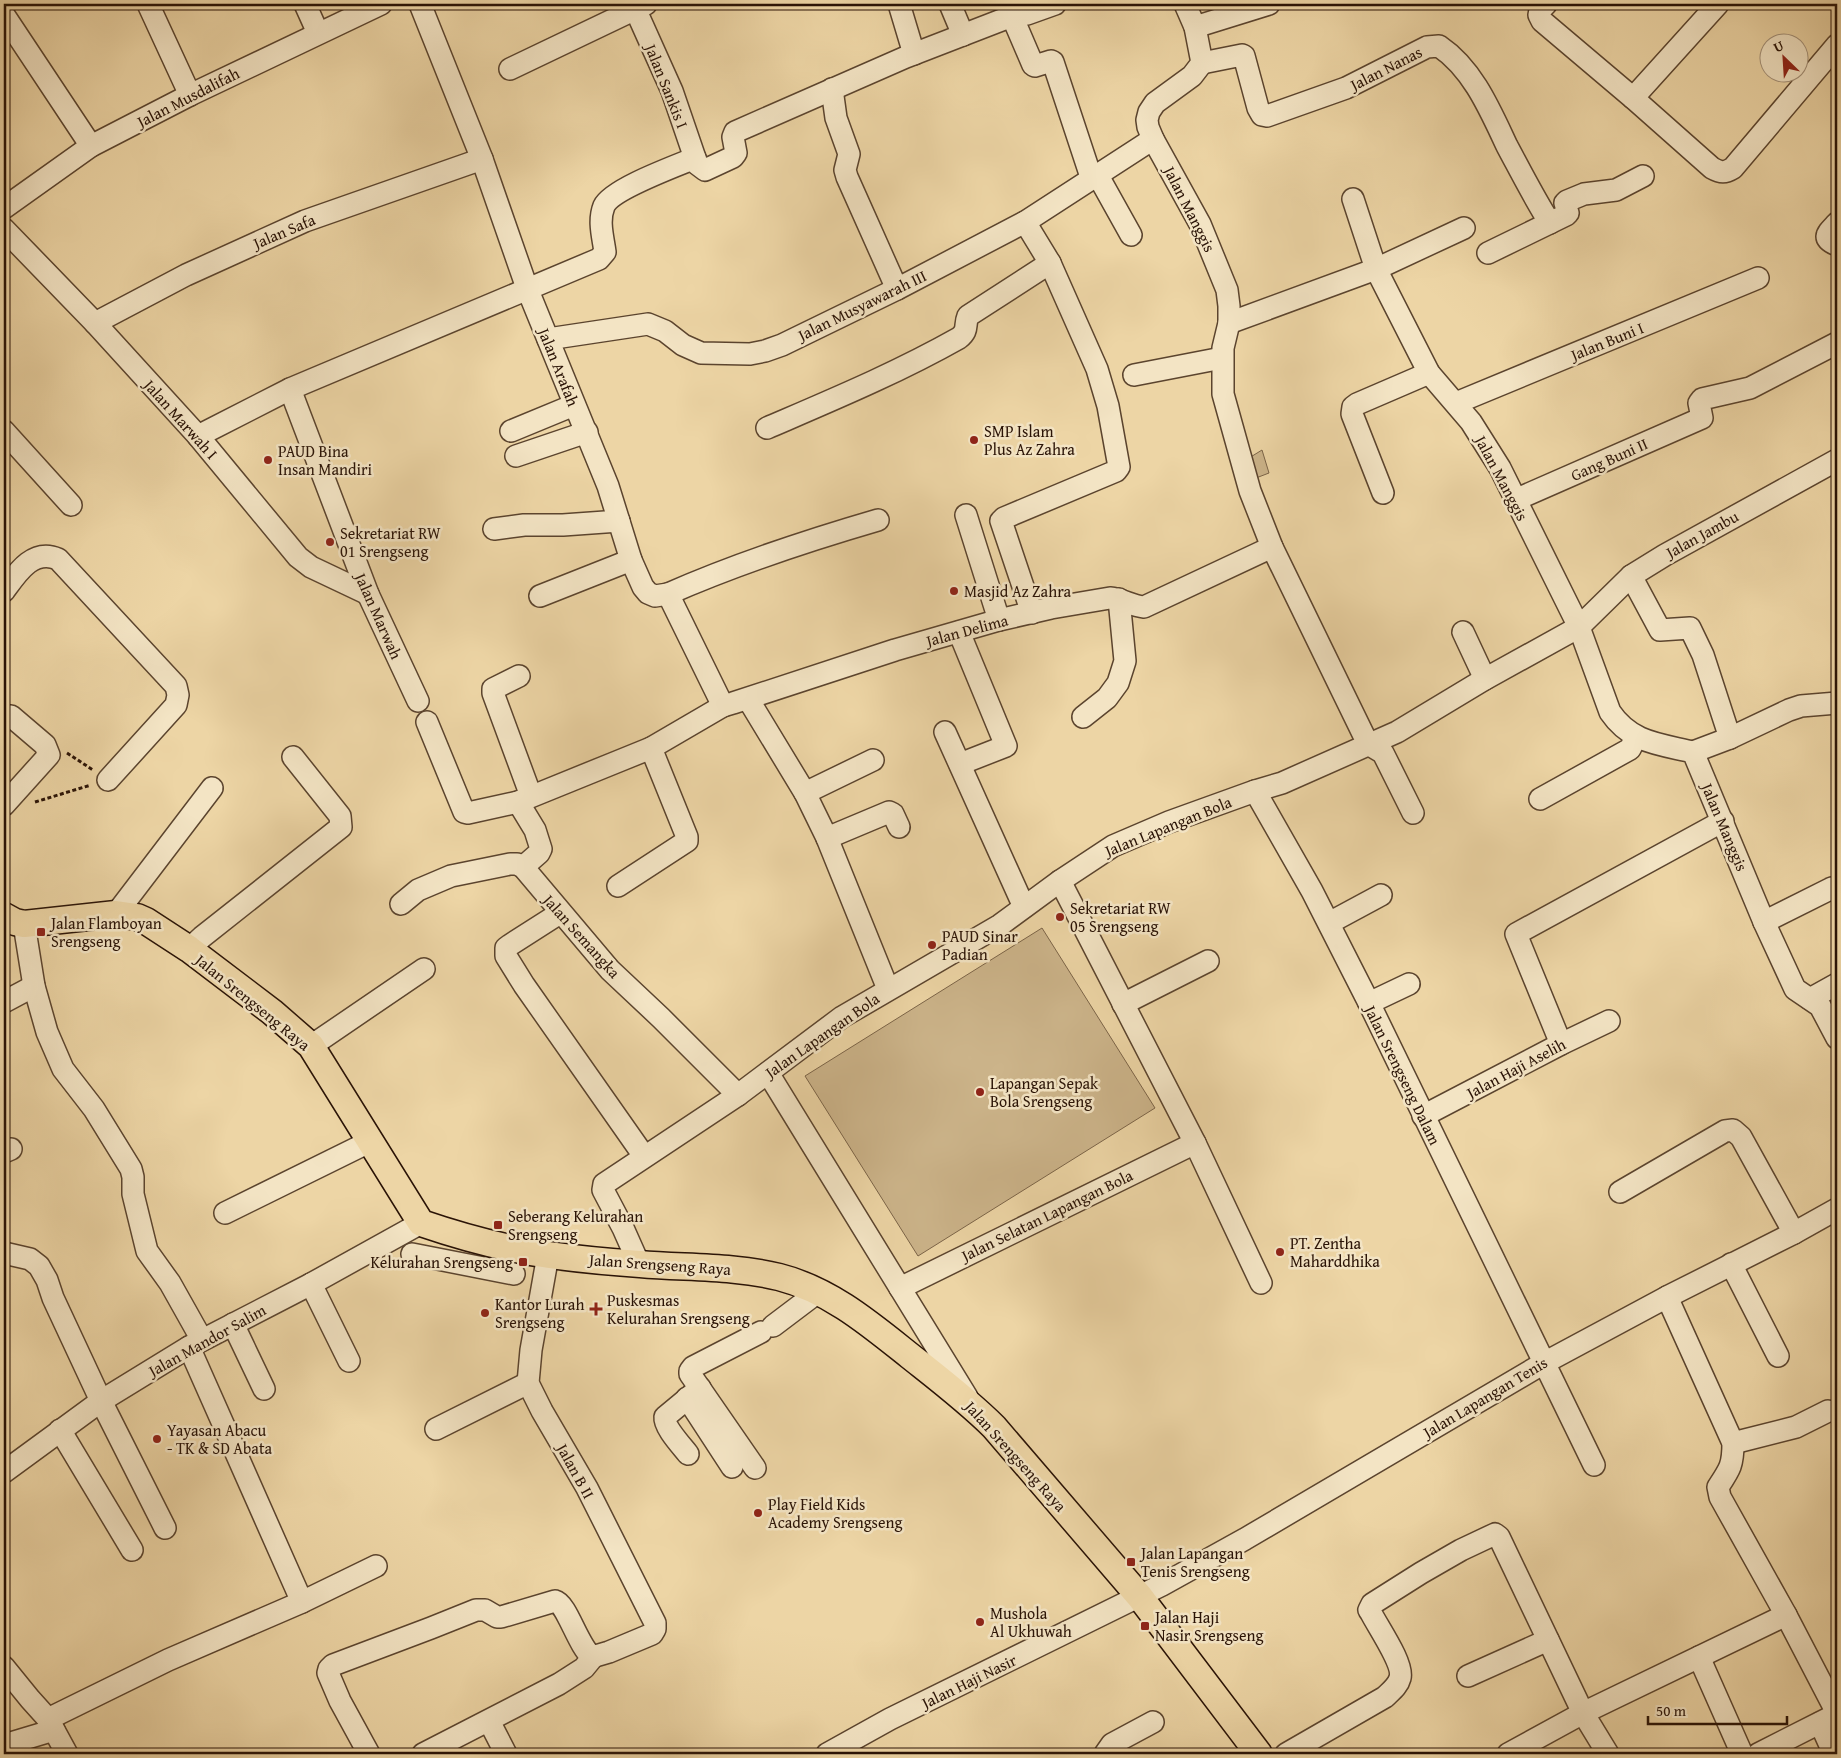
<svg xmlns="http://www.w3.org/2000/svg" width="1841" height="1758" font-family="'Gentium Book Plus',serif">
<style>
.green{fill:#ccb48a;stroke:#7b6448}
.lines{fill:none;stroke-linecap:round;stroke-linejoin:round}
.minor-casing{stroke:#5b442e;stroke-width:24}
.major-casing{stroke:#2a1306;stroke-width:29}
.path{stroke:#2a1306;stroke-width:3;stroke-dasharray:4 2.5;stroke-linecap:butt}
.minor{stroke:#f3e4c4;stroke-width:21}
.major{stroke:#edd5a5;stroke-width:26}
.poi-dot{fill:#8f2418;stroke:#f3e4c4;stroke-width:2}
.labels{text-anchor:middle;stroke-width:5;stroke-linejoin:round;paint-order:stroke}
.street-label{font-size:16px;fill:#2a1306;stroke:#f3e4c4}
.poi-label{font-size:16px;fill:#2a1306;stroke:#f3e4c4;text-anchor:start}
</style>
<rect width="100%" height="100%" fill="#edd5a5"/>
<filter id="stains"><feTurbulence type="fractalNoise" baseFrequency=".004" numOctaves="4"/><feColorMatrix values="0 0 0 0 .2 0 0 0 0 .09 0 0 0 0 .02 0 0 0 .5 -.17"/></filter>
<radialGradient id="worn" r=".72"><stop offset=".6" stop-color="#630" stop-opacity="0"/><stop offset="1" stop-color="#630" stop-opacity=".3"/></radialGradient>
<!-- green -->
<g class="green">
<path d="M1262,450l7,23 -13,5 -7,-20z"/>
<path d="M1042,928l113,180 -237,148 -113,-180z"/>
</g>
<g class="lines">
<defs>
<g id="minor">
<path d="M148,4l42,91"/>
<path d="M305,4l13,29"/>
<path d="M420,4l62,155 45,129 81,198 23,74 12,27 5,6 7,3 13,-2 55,112"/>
<path d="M633,4l39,87 25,73 8,6 28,-13 3,-4 -3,-16 2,-5 171,-75 106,-41 15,-2 28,-10"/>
<path d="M899,4l15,50"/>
<path d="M950,4l13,31"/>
<path d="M1185,4l10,23 7,36 -10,13 -37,27 -6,9 -2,8 1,7 5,12 47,85 27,66 2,16v17l-6,25v46l27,97 22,56 96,197 15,9 30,60"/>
<path d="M1546,4l-6,6 -1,5 3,6 91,77 79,70c9,5 13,5 21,0l104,-123"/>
<path d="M4,15l87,131"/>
<path d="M1012,16l21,49 2,1 16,-5 2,1 38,115"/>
<path d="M1195,27l74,-23"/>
<path d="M1202,63l40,-8 2,1 14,52 4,7 5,1 79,-28 81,-41 12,-1c34,23 51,64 68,100 14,26 27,52 43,77"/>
<path d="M510,69l136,-65"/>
<path d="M832,89l4,29 13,36 -4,16 2,7 50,112"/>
<path d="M1633,98l85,-94"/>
<path d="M1097,174l34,61"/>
<path d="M1353,199l23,70 53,104 42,49 29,46 79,159 31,85c21,31 49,32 83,40l71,170 31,67 25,17 17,32"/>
<path d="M4,208l87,-62 99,-51 191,-91"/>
<path d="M1025,222l25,41 47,106 11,37 11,61 -3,4 -112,47 -3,3 31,92"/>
<path d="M1837,223c-9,10 -17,15 0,22"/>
<path d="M4,229l91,94 103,113 100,121 13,10 57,27"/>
<path d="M1488,253l78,-38 2,-2 -3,-10 2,-2 17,-7 32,-4 27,-14"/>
<path d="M95,323l91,-48 119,-54 177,-62"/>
<path d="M1229,323l147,-54 88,-41"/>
<path d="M548,339l100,-15 17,7 18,14 18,8 49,1 15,-3 17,-6 115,-56 128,-67 128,-83"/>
<path d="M1134,375l88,-17"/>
<path d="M290,389l78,205 50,107"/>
<path d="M1456,403l302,-125"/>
<path d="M767,428c65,-28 130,-55 192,-90 10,-8 5,-12 9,-22l82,-53"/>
<path d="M4,431l67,74"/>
<path d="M511,431l63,-26"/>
<path d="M198,436l92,-47 309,-130 6,-7c-2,-15 -7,-31 -1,-46 8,-17 72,-40 91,-48"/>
<path d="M516,456l71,-24"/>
<path d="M1383,493l-31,-79 1,-7 4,-3 72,-31"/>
<path d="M1515,500l187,-82 -3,-15 3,-4 48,-11 87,-45"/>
<path d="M966,515l33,105"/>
<path d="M494,529l30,-4h39l56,-4"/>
<path d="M1631,576l29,54 30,-2 13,27 27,83"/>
<path d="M4,591c13,-18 29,-43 54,-32l118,127 2,9 -2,10 -68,75"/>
<path d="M668,594c68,-30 138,-53 210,-74"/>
<path d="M540,596l91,-36"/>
<path d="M959,632l47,114 -46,18"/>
<path d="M1463,632l22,47"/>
<path d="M519,676l-26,13v4l38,103"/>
<path d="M748,699l57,94 22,45 61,151"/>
<path d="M1083,717l24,-19 11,-15 7,-22 -6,-62"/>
<path d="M427,722l37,90 4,1 50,-11 101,-41 32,-13 72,-42 10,-3 162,-53 104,-30 52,-12 59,-10c12,1 22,8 34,9l128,-60"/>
<path d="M945,732l79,175"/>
<path d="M1693,752l37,-14 59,-28 12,-4 36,-3"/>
<path d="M1255,791l57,100 57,112 225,462"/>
<path d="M805,793l68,-33"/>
<path d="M1540,799l90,-50 6,-12"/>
<path d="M518,802l17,28 6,19 -2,4 -16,14"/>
<path d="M4,805l45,-50 -4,-10 -34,-29"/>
<path d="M827,838l62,-26 4,2 6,13"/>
<path d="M1060,881l135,262 66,140"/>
<path d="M618,886l69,-45v-4l-36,-89"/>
<path d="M401,904l17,-14 33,-14 59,-12h7l6,3 87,103 51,48 77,77"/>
<path d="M560,913l-50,32 -4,3v8l18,29 120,171"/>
<path d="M116,914l96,-126"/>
<path d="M1764,922l68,-34"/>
<path d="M1329,923l52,-28"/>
<path d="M24,924l10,62 13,46 16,37 31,40 37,60 2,8v17l14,57 23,32 32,57"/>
<path d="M189,949l13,-12 139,-110 -1,-11 -47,-59"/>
<path d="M1810,999l27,-15"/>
<path d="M4,1002l30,-16"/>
<path d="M1369,1003l40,-19"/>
<path d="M1123,1004l85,-43"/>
<path d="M1561,1044l-45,-110 207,-113"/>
<path d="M311,1046l113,-77"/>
<path d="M768,1073l199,324"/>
<path d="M1423,1116l138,-72 48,-23"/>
<path d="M4,1152l7,-3"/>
<path d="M1620,1192l105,-61 8,-1 8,7 53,96"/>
<path d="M225,1213l146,-72"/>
<path d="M4,1253l26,6 9,7 8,14 6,18 48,103 64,127"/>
<path d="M412,1254l102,20"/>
<path d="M639,1264l-16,-36 -20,-38 1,-6 134,-89 104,-78 158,-92 60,-44 53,-35 56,-24 86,-31 27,-8 115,-51 88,-53 94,-52 52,-51 34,-21 172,-95"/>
<path d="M1731,1264l47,92"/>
<path d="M311,1284l38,77"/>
<path d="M900,1288l295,-145"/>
<path d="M1667,1297l66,146c0,22 -3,26 -15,44l2,10 66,118 51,98"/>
<path d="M233,1324l31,65"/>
<path d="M773,1326l45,-34"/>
<path d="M189,1347l113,255"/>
<path d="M687,1398l45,69"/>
<path d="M436,1429l92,-46"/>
<path d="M60,1430l72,120"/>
<path d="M1733,1443l63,-16 32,-16"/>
<path d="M688,1454c-7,-9 -24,-27 -23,-37l35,-29"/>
<path d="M755,1468l-65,-94v-3l3,-4 68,-35"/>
<path d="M4,1472l97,-71 88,-54 122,-63 110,-61"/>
<path d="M1699,1657l43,97"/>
<path d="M4,1667l26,32 18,20 19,35"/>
<path d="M1468,1676l80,-36"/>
<path d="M48,1719l120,-59 134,-58 74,-36"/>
<path d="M489,1721l17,33"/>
<path d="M1820,1723l14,31"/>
<path d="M4,1745l50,-15"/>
<path d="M369,1754l-29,-53 -12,-28 1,-4 4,-4 98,-37 45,-18h9l12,7h4l54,-16c12,3 23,45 37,56l17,-5 43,-18 3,-5v-6l-68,-135 -45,-77 -14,-28 3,-33 17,-95"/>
<path d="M423,1754l136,-70 25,-16 9,-11"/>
<path d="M827,1754l63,-35 272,-134 83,-46 299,-176 123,-66 127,-64 43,-24"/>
<path d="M1105,1754l7,-10 41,-22"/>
<path d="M1286,1754l99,-57c6,-6 13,-11 15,-19 4,-14 -22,-51 -29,-65l-2,-3 3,-6 49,-31 40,-23 34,-16 4,3 84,176 25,41"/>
<path d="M1508,1754l75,-41 203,-98"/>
<path d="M1758,1754l79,-40"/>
</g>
<path id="major" d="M4,916l11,6 9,2 92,-10 21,3 9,4 43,28 83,63 39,34 110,177c41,14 86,26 128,32 30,4 61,7 91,9 46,4 94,2 139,13 51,13 91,47 131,79 29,23 58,45 84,71l146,170 119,157"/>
</defs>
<!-- minor casing -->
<use href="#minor" class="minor-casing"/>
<!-- major casing -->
<use href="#major" class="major-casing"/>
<!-- path -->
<g class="path">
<path d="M67,753l26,17"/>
<path d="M35,802l56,-17"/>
</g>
<!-- minor -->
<use href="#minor" class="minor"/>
<!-- major -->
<use href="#major" class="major"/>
</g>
<!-- markers -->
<g class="poi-dot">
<circle cx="974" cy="440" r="5"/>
<circle cx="268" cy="460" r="5"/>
<circle cx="330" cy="542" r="5"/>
<circle cx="954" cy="591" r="5"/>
<circle cx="1060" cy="917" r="5"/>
<rect x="36" y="927" width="10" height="10" rx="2.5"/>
<circle cx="932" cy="945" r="5"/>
<circle cx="980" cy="1092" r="5"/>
<rect x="493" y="1220" width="10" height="10" rx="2.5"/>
<circle cx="1280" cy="1252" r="5"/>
<rect x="518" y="1257" width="10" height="10" rx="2.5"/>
<path d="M593.5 1301.5h5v5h5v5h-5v5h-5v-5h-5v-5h5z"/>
<circle cx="485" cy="1313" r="5"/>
<circle cx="157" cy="1439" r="5"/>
<circle cx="758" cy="1513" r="5"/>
<rect x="1126" y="1557" width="10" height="10" rx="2.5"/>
<circle cx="980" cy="1622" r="5"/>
<rect x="1140" y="1621" width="10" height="10" rx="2.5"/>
</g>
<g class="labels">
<!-- street labels -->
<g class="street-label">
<text transform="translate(1386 68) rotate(-27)" y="6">Jalan Nanas</text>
<text transform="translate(667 86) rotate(68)" y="6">Jalan Sankis I</text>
<text transform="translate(188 97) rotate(-27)" y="6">Jalan Musdalifah</text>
<text transform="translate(1190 209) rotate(63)" y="6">Jalan Manggis</text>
<text transform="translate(284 231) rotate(-23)" y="6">Jalan Safa</text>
<text transform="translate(862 305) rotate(-26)" y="6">Jalan Musyawarah III</text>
<text transform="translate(1607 341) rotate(-22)" y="6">Jalan Buni I</text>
<text transform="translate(559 367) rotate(68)" y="6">Jalan Arafah</text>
<text transform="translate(181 419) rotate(48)" y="6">Jalan Marwah I</text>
<text transform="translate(1609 459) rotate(-24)" y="6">Gang Buni II</text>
<text transform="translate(1502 478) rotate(62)" y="6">Jalan Manggis</text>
<text transform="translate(1702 534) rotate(-29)" y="6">Jalan Jambu</text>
<text transform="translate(379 616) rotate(66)" y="6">Jalan Marwah</text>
<text transform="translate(967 630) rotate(-15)" y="6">Jalan Delima</text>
<text transform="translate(1168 826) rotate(-22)" y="6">Jalan Lapangan Bola</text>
<text transform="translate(1725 827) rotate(67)" y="6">Jalan Manggis</text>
<text transform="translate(582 936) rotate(48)" y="6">Jalan Semangka</text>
<text transform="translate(253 1002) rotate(39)" y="6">Jalan Srengseng Raya</text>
<text transform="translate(822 1035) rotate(-35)" y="6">Jalan Lapangan Bola</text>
<text transform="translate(1516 1068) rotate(-28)" y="6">Jalan Haji Aselih</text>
<text transform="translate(1403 1075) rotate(64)" y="6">Jalan Srengseng Dalam</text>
<text transform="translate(1047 1215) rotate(-26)" y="6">Jalan Selatan Lapangan Bola</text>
<text transform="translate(660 1264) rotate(4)" y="6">Jalan Srengseng Raya</text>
<text transform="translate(207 1340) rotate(-29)" y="6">Jalan Mandor Salim</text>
<text transform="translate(1485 1397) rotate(-31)" y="6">Jalan Lapangan Tenis</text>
<text transform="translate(1016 1456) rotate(48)" y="6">Jalan Srengseng Raya</text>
<text transform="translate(576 1471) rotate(61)" y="6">Jalan B II</text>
<text transform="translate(969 1681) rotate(-26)" y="6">Jalan Haji Nasir</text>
</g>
<!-- poi labels -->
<g class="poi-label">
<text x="984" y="437">SMP Islam<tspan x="984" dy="18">Plus Az Zahra</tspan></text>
<text x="278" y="457">PAUD Bina<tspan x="278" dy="18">Insan Mandiri</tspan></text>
<text x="340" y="539">Sekretariat RW<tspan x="340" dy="18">01 Srengseng</tspan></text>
<text x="964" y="597">Masjid Az Zahra</text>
<text x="1070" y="914">Sekretariat RW<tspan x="1070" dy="18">05 Srengseng</tspan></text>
<text x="51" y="929">Jalan Flamboyan<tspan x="51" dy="18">Srengseng</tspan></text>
<text x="942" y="942">PAUD Sinar<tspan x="942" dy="18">Padian</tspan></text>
<text x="990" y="1089">Lapangan Sepak<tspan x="990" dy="18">Bola Srengseng</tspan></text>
<text x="508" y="1222">Seberang Kelurahan<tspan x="508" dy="18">Srengseng</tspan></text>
<text x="1290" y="1249">PT. Zentha<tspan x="1290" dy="18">Maharddhika</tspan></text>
<text x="513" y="1268" text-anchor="end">Kelurahan Srengseng</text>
<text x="607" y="1306">Puskesmas<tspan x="607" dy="18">Kelurahan Srengseng</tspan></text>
<text x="495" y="1310">Kantor Lurah<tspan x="495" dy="18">Srengseng</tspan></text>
<text x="167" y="1436">Yayasan Abacu<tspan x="167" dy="18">- TK &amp; SD Abata</tspan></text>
<text x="768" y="1510">Play Field Kids<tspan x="768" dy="18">Academy Srengseng</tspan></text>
<text x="1141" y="1559">Jalan Lapangan<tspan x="1141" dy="18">Tenis Srengseng</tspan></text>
<text x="990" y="1619">Mushola<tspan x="990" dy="18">Al Ukhuwah</tspan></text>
<text x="1155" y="1623">Jalan Haji<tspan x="1155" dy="18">Nasir Srengseng</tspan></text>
</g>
</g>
<!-- margin -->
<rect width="1841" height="1758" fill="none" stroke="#edd5a5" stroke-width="20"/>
<rect x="5" y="5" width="1831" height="1748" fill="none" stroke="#2a1306" stroke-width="2.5"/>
<rect x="10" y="10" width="1821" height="1738" fill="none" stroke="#2a1306"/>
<!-- north arrow -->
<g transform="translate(1784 58) rotate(335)"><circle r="24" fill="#f3e4c4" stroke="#a39078"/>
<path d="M0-4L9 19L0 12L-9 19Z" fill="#8f2418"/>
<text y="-8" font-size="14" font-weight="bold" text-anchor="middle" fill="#2a1306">U</text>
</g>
<!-- scale -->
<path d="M1648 1716v8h139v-8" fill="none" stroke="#2a1306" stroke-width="2.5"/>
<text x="1656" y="1716" font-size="15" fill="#2a1306" stroke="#f3e4c4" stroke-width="4" paint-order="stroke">50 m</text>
<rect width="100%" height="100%" filter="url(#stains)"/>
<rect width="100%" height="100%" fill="url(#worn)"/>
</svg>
